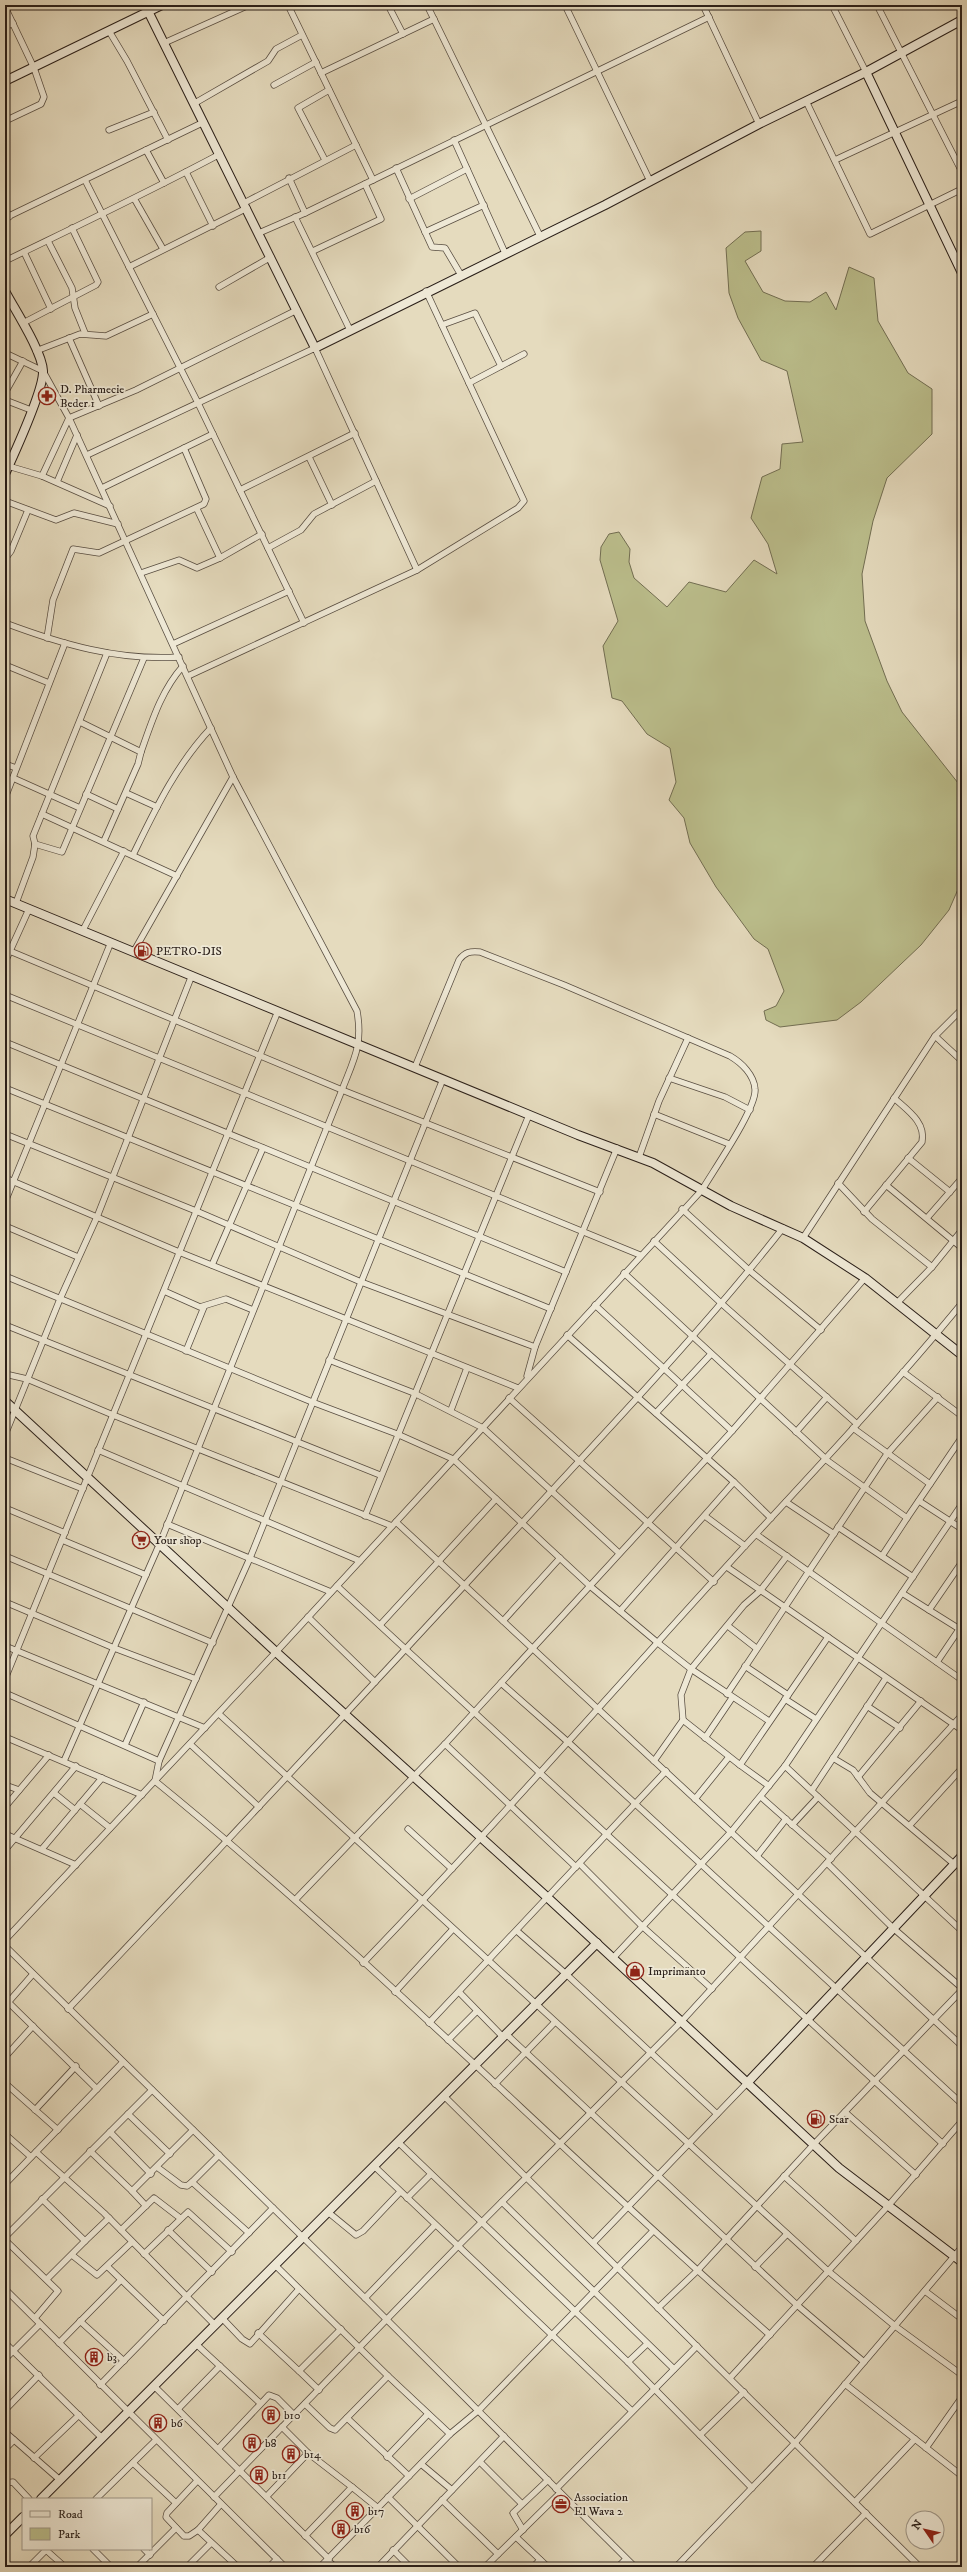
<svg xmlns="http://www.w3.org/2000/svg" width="967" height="2572" font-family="'IM FELL DW Pica',serif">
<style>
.green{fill:#bbbe8c;stroke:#726e52}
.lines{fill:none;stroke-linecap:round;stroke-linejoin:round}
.street-casing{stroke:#594e42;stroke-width:7}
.secondary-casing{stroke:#2a1f19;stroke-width:10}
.street{stroke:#eee8d5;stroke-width:5.5}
.secondary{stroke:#eee8d5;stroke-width:8}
.labels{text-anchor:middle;stroke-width:3.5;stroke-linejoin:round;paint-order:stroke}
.poi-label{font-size:12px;fill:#2a1f19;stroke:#eee8d5;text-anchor:start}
</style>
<rect width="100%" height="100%" fill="#e5dbbe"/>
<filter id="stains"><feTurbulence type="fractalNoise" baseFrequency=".005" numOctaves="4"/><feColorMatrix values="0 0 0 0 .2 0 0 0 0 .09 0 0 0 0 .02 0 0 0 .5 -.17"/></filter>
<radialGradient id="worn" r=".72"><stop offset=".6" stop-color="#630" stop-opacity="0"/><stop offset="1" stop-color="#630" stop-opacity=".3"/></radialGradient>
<!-- green -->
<path class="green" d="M761,231v20l-16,10 18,31 22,9 25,1 16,-10 10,18 13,-43 25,11 4,43 30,52 24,16v45l-45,44 -14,43 -11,53 3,47 22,60 15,31 60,76v92l-13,30 -28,35 -60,57 -24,18 -57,7 -14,-7 -2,-9 12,-5 8,-15 -16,-42 -14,-10 -38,-52 -26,-44 -6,-25 -15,-18 7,-18 -6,-34 -23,-14 -25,-33 -10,-3 -9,-52 15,-25 -18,-61 1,-13 8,-13 10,-2 11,17 -1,13 5,16 33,29 22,-25 37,10 28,-32 23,14 -9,-30 -17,-26 11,-41 18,-8 2,-25 21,-2 -16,-71 -26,-11 -23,-42 -9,-25 -3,-45 19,-16z"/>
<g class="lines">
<defs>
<g id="street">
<path d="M288,5l85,175"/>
<path d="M388,5l15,29"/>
<path d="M427,5l113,231"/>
<path d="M565,5l85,176"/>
<path d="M703,5l56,119"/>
<path d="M832,5l34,67"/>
<path d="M877,5l85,167"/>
<path d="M5,7l29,61 10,29 -3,7 -36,17"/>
<path d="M5,27l8,-4"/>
<path d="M109,31l18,30 41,79"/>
<path d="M164,43l85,-38"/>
<path d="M321,73l113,-54"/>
<path d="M274,85l42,-23"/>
<path d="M806,101l64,133 92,-45"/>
<path d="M195,103l73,-42 8,-12 26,-14"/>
<path d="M109,130l45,-18"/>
<path d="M454,140l51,113"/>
<path d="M146,150l18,33"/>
<path d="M325,160l-27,-52 31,-18"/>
<path d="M835,160l127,-59"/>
<path d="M396,168l36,79 13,1 16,27"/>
<path d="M186,172l27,54"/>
<path d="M289,178l16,35"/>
<path d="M85,180l113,223 106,220"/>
<path d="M409,199l58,-30"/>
<path d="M135,200l28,49"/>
<path d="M244,203l112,-58"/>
<path d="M5,208l4,9"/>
<path d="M295,217l55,113"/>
<path d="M5,218l199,-96"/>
<path d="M425,232l59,-27"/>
<path d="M259,233l46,-20 404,-196"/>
<path d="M48,241l24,47 3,20 10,25"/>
<path d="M313,251l68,-32 -16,-35"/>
<path d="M24,252l27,57"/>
<path d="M5,261c72,-35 144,-69 215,-107"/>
<path d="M129,267l118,-59"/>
<path d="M219,287l52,-30"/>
<path d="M23,323l73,-38 2,-3 -26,-54"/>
<path d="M442,325l33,-12 26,53"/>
<path d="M69,338l30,68"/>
<path d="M36,351l44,-17 26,2 47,-22"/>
<path d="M5,353l38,18 26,47 164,359 124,234c6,34 -3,48 -15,79l-182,453 -96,218"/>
<path d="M469,383l55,-29"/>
<path d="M5,393l18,-32"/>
<path d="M5,400l26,10"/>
<path d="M87,455l228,-107 102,222 -229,106"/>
<path d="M309,457l23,48"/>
<path d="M8,466l34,10 68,30"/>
<path d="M42,476l27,-58 67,-28 161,-80"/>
<path d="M57,482l20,-47"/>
<path d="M102,488l111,-54"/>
<path d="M240,490l115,-57"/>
<path d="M5,501l51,19 18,-7 44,11"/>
<path d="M197,509l23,49 42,-24"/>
<path d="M268,548l33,-18 13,-16 62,-33"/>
<path d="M5,559l6,-8 17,-41"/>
<path d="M417,570l101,-62 6,-7 -98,-210"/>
<path d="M141,573l38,-13 18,8 23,-10"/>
<path d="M5,623c56,21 113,38 174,34"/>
<path d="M47,638l6,-38 20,-51 26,4 105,-49 2,-5 -22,-51"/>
<path d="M173,644l116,-53"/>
<path d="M5,665l44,18"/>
<path d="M80,722l61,30 -3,12 -34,77"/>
<path d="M141,752c11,-31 20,-61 42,-86"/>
<path d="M5,764l11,4"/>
<path d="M13,778l67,30"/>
<path d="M126,793l31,14"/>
<path d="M86,794l32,15"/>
<path d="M5,798l60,-155"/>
<path d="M42,814l135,62"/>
<path d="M35,844l27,8 82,-194"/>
<path d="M133,855c22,-45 43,-90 78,-127"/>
<path d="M16,903l17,-46 2,-13 -2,-8 74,-183"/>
<path d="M83,930l41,-79"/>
<path d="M5,949l337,141 258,102"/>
<path d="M134,951l99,-174"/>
<path d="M5,962l24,-53"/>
<path d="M5,995l635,260"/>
<path d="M935,1036l27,25"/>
<path d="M5,1042l561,230"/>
<path d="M669,1078l56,19 25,13"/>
<path d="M443,1079l-193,479 -91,203 -4,20c214,174 407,372 615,554"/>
<path d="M5,1088l546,221"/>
<path d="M654,1114l75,30"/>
<path d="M5,1134l191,77 165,71 174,65"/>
<path d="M639,1157l20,-56 29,-63"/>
<path d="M908,1158l42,34"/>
<path d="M5,1178l174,74 339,136"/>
<path d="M838,1183l34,36 60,48"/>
<path d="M886,1185l76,63"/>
<path d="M5,1202l106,-260"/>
<path d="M682,1209l68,62 71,59"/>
<path d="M864,1212l58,-70c4,-20 -15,-32 -28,-44"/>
<path d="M927,1218l35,-40"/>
<path d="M5,1226l73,31"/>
<path d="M803,1238l132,-202 27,-27"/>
<path d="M654,1241l67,62 136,121"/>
<path d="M212,1265l51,-117"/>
<path d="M624,1273l202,186"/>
<path d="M5,1276l307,126 85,32 56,25 137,127 68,57 33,26 78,52"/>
<path d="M164,1291l36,16 26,-8 27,11"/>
<path d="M897,1303l35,-36 30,-37"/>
<path d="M595,1305l137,126"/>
<path d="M5,1325l375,150"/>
<path d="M567,1335l167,147 37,36"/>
<path d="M186,1351l18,-44"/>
<path d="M329,1360l85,33 69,35 136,125"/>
<path d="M903,1372l59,44"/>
<path d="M5,1374l22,5 86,36 279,111"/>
<path d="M527,1376l8,-29 82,-199"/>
<path d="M509,1398l205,184"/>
<path d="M451,1410l16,-42"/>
<path d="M656,1413l55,-59"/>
<path d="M853,1428l77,56"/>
<path d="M796,1432l31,-35"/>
<path d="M5,1435l55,-136 37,-82 95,-242"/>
<path d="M98,1450l262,111"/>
<path d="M5,1458l78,31"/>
<path d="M825,1459l82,59 55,-81"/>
<path d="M919,1501l43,28"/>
<path d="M786,1502l48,32"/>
<path d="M5,1508l60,25"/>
<path d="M365,1516l164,-401"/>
<path d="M705,1516l40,30"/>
<path d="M396,1522l566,524"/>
<path d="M167,1524l164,68"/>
<path d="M838,1527l75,50"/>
<path d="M757,1535l205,145"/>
<path d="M62,1540l84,35"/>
<path d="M5,1556l208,87"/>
<path d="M882,1556l25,-38"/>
<path d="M727,1567l235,163"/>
<path d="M337,1586l606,558"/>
<path d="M902,1593l27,17 33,-48"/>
<path d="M5,1602l109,46 82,31"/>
<path d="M929,1610l32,20"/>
<path d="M620,1611l114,-129"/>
<path d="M308,1617l67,65"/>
<path d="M503,1621l57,-63"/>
<path d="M380,1625l116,-126"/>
<path d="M728,1626l28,22"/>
<path d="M5,1646l200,82"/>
<path d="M937,1662l25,-37"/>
<path d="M745,1666l43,29"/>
<path d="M5,1679l273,-668"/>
<path d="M501,1683l67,59 394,362"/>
<path d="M5,1693l154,68"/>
<path d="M727,1694l160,-240 51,-57"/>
<path d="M785,1699l31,20"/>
<path d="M867,1706l33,22"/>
<path d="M219,1714l609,557 67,55 67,49"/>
<path d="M683,1720l-2,-25 10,-26 53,-64 16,-14 27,-35"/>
<path d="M5,1737l137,58"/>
<path d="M705,1738l27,-40"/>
<path d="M190,1744l69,63"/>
<path d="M445,1744l131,123"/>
<path d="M125,1745l19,-43"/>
<path d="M833,1758l20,12 17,23 84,71"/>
<path d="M654,1761l29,-41 57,45 88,-128"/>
<path d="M740,1765l29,21"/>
<path d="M785,1766l177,165"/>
<path d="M858,1777l63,-76"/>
<path d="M5,1785l14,5"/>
<path d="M812,1790l74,-112"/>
<path d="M54,1793l21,17"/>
<path d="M761,1797l70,62"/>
<path d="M695,1799l34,-42"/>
<path d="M80,1804l30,24"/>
<path d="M5,1807l44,-52"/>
<path d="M792,1825l26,-28"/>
<path d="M910,1825l52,-57"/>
<path d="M408,1829l44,40"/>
<path d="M5,1834l71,31"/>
<path d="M42,1849l60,-71"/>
<path d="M5,1850l71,-84"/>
<path d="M757,1856l29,-37"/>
<path d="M827,1863l66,65 69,60"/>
<path d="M580,1864l63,63 69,62"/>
<path d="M296,1899l149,-155 287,-313 133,-153"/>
<path d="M517,1931l49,43 151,140"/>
<path d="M5,1940l271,-288 426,-462c11,-19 55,-82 53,-101 -1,-14 -13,-26 -25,-33l-166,-71 -84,-33c-10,-1 -15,0 -21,8l-44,107"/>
<path d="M5,1946l360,352 270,269"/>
<path d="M613,1958l118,-126 54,-66 177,-262"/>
<path d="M363,1963c131,-136 254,-277 381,-416 74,-80 149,-160 218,-244"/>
<path d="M395,1992l58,-63"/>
<path d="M459,1992l44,45"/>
<path d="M5,1999l92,90"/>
<path d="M5,2006l28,-32"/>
<path d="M68,2009c153,-161 304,-323 454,-486 89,-97 180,-192 261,-295"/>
<path d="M429,2023l237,-252"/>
<path d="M506,2034l291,271 67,57"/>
<path d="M448,2040l29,-29"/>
<path d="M5,2057l28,-31"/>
<path d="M5,2083l53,47"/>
<path d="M495,2084l59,-61"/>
<path d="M444,2096l476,471"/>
<path d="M35,2110l41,-44"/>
<path d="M845,2112l71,63"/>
<path d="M128,2114l42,40"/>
<path d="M110,2132l41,42"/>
<path d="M5,2134l26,23"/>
<path d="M398,2142l230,220 124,126"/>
<path d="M90,2151l42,40 61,-61"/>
<path d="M36,2152l68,61 111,112"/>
<path d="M219,2155l-27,27 57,51"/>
<path d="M374,2166l258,245"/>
<path d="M157,2167l24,18 6,1 5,-4"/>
<path d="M784,2176l72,65"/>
<path d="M5,2184l118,-122"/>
<path d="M132,2191l14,15"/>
<path d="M407,2198l23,-23"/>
<path d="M42,2199l43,42 24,-23"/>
<path d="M502,2202l172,167"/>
<path d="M328,2212l28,23 7,-4 37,-39"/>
<path d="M121,2230l33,-32 26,20"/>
<path d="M168,2230l44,42"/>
<path d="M5,2237l147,-147"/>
<path d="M5,2240l53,51 -23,27"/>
<path d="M593,2243l155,-161"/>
<path d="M144,2254l44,-42 44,40"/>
<path d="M72,2255l25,20 35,-33"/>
<path d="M275,2265l113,111 62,58"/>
<path d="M108,2267l56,54"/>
<path d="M755,2267l32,-33"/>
<path d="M47,2279l38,-38"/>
<path d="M5,2289l280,278"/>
<path d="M925,2291l37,28"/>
<path d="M365,2298l70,-73"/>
<path d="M658,2308l39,-37 117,-127 148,-154"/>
<path d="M222,2318l20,21 8,5 49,-55"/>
<path d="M80,2321l44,40"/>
<path d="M258,2333l41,38 42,-42"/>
<path d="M5,2343l97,95"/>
<path d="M59,2343l62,-63"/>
<path d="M196,2344l64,59"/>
<path d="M5,2359l35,-35"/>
<path d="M628,2362l19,-18"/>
<path d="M299,2371l20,19"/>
<path d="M730,2378l158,-172 74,-85"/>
<path d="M845,2384l117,92"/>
<path d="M100,2385l173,-177"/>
<path d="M154,2386l175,173"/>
<path d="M305,2404l25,24 5,2 53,-54"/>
<path d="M178,2409l42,-43"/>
<path d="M5,2410l34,-35"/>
<path d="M347,2418l62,58"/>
<path d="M282,2427l26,26 44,34 -47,49"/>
<path d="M5,2432l55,48"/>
<path d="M700,2435l44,-43"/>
<path d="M219,2448l50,-53 8,3 17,17"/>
<path d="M926,2448l36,-51"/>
<path d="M5,2449l9,-9"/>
<path d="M387,2457l41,-43"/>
<path d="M34,2458l45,-43"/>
<path d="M480,2462l41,41"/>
<path d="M133,2463l43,40"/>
<path d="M421,2464l31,26"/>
<path d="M197,2481l-30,32 -1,4 18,19h5l9,-6 23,-26"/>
<path d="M5,2483l8,-1 16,17"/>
<path d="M352,2487l26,21"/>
<path d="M556,2489l141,-143"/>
<path d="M267,2496l41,-43"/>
<path d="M214,2497l244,-251 224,-225 280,-306"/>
<path d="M388,2497l71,70"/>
<path d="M96,2499l60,-59"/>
<path d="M442,2500l56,54"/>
<path d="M855,2502l60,-63"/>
<path d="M198,2530l40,37"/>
<path d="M523,2530l-10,-17 35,-33"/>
<path d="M516,2537l32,30"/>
<path d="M93,2549l18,18"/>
<path d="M144,2549l6,6"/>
<path d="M46,2550l19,17"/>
<path d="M393,2550l17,17"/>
<path d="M327,2560l8,7"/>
<path d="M29,2567l18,-18"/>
<path d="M137,2567l39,-39"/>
<path d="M187,2567l24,-24"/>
<path d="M269,2567l8,-8"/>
<path d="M320,2567l130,-133 29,-24 174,-179"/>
<path d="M378,2567l126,-131"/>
<path d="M485,2567l75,-74"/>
<path d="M533,2567l7,-7"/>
<path d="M618,2567l8,-8"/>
<path d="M676,2567l119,-124 167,-196"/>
<path d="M813,2567l53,-54"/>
</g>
<g id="secondary">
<path d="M145,5l170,343 290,-143 154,-81 107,-52 96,-52"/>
<path d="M866,72l96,201"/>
<path d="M5,81l157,-76"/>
<path d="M5,291c10,19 37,60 38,80 1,19 -29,83 -38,103"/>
<path d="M5,899l573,236 75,28 78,43 72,32 62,40 97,77"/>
<path d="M5,1401l271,251 272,246 291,270 123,94"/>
<path d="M748,2082l214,-226"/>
<path d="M41,2499l556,-556"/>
<path d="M5,2535l18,-18"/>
</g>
</defs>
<!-- street casing -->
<use href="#street" class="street-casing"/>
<!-- secondary casing -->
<use href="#secondary" class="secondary-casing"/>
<!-- street -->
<use href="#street" class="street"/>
<!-- secondary -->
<use href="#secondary" class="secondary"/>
</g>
<!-- icons -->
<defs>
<symbol id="pharmacy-ring" viewBox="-11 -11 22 22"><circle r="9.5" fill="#eee8d5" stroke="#8f2418" stroke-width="1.5"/><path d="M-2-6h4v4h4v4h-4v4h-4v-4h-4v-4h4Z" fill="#8f2418"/></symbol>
<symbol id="fuel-ring" viewBox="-11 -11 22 22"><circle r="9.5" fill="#eee8d5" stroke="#8f2418" stroke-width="1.5"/><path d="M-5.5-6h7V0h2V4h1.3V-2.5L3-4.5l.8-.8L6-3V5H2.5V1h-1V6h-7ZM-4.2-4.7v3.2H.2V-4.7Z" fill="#8f2418"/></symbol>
<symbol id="supermarket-ring" viewBox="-11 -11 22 22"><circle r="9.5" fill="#eee8d5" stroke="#8f2418" stroke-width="1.5"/><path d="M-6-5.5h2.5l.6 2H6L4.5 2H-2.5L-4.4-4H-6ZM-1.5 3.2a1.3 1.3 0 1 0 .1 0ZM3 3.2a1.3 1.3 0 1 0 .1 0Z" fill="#8f2418"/></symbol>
<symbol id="shop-ring" viewBox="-11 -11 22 22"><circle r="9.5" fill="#eee8d5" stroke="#8f2418" stroke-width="1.5"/><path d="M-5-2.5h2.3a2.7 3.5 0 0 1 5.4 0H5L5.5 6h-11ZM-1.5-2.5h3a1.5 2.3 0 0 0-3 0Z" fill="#8f2418"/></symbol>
<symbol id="building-ring" viewBox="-11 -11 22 22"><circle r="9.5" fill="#eee8d5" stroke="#8f2418" stroke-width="1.5"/><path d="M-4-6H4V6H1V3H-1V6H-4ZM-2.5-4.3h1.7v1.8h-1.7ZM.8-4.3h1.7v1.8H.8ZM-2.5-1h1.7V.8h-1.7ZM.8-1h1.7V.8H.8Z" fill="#8f2418"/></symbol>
<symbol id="office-ring" viewBox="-11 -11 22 22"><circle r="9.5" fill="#eee8d5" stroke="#8f2418" stroke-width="1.5"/><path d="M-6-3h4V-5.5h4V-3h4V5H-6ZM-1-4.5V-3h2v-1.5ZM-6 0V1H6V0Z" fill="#8f2418"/></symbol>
</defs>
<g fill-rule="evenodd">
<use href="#pharmacy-ring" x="37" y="386" width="20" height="20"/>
<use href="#fuel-ring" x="133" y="941" width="20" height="20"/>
<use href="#supermarket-ring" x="131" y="1530" width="20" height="20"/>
<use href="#shop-ring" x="625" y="1961" width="20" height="20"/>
<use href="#fuel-ring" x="806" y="2109" width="20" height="20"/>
<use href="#building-ring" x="84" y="2347" width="20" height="20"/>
<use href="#building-ring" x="261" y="2405" width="20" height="20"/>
<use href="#building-ring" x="148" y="2413" width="20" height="20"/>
<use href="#building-ring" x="242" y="2433" width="20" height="20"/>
<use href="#building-ring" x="281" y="2444" width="20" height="20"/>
<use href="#building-ring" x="249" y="2465" width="20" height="20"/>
<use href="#office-ring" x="551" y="2494" width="20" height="20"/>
<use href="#building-ring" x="345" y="2501" width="20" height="20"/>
<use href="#building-ring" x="331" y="2519" width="20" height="20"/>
</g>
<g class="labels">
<!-- poi labels -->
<g class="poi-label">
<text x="60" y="393">D. Pharmecie<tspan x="60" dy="14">Beder 1</tspan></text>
<text x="156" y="955">PETRO-DIS</text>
<text x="154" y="1544">Your shop</text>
<text x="648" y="1975">Imprimänto</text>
<text x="829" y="2123">Star</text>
<text x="107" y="2361">b3</text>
<text x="284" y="2419">b10</text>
<text x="171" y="2427">b6</text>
<text x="265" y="2447">b8</text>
<text x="304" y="2458">b14</text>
<text x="272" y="2479">b11</text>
<text x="574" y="2501">Association<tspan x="574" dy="14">El Wava 2</tspan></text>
<text x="368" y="2515">b17</text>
<text x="354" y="2533">b16</text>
</g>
</g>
<!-- margin -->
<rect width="967" height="2572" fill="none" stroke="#e5dbbe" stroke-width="20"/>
<rect x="6" y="6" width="955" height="2560" fill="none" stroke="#2a1f19" stroke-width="2"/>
<rect x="10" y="10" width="947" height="2552" fill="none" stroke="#2a1f19"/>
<!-- legend -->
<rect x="22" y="2498" width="130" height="52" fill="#eee8d5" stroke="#a0988a"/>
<rect x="30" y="2511" width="20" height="6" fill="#eee8d5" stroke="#a0988a"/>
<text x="58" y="2518" font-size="12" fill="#2a1f19">Road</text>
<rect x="30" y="2528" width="20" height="12" fill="#bbbe8c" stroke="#a0988a"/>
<text x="58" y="2538" font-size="12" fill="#2a1f19">Park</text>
<!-- north arrow -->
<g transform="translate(925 2530) rotate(304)"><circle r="19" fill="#eee8d5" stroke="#a0988a"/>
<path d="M0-3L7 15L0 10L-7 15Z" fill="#8f2418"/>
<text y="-6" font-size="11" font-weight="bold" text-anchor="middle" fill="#2a1f19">N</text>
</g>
<rect width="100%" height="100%" filter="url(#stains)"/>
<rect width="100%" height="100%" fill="url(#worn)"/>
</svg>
